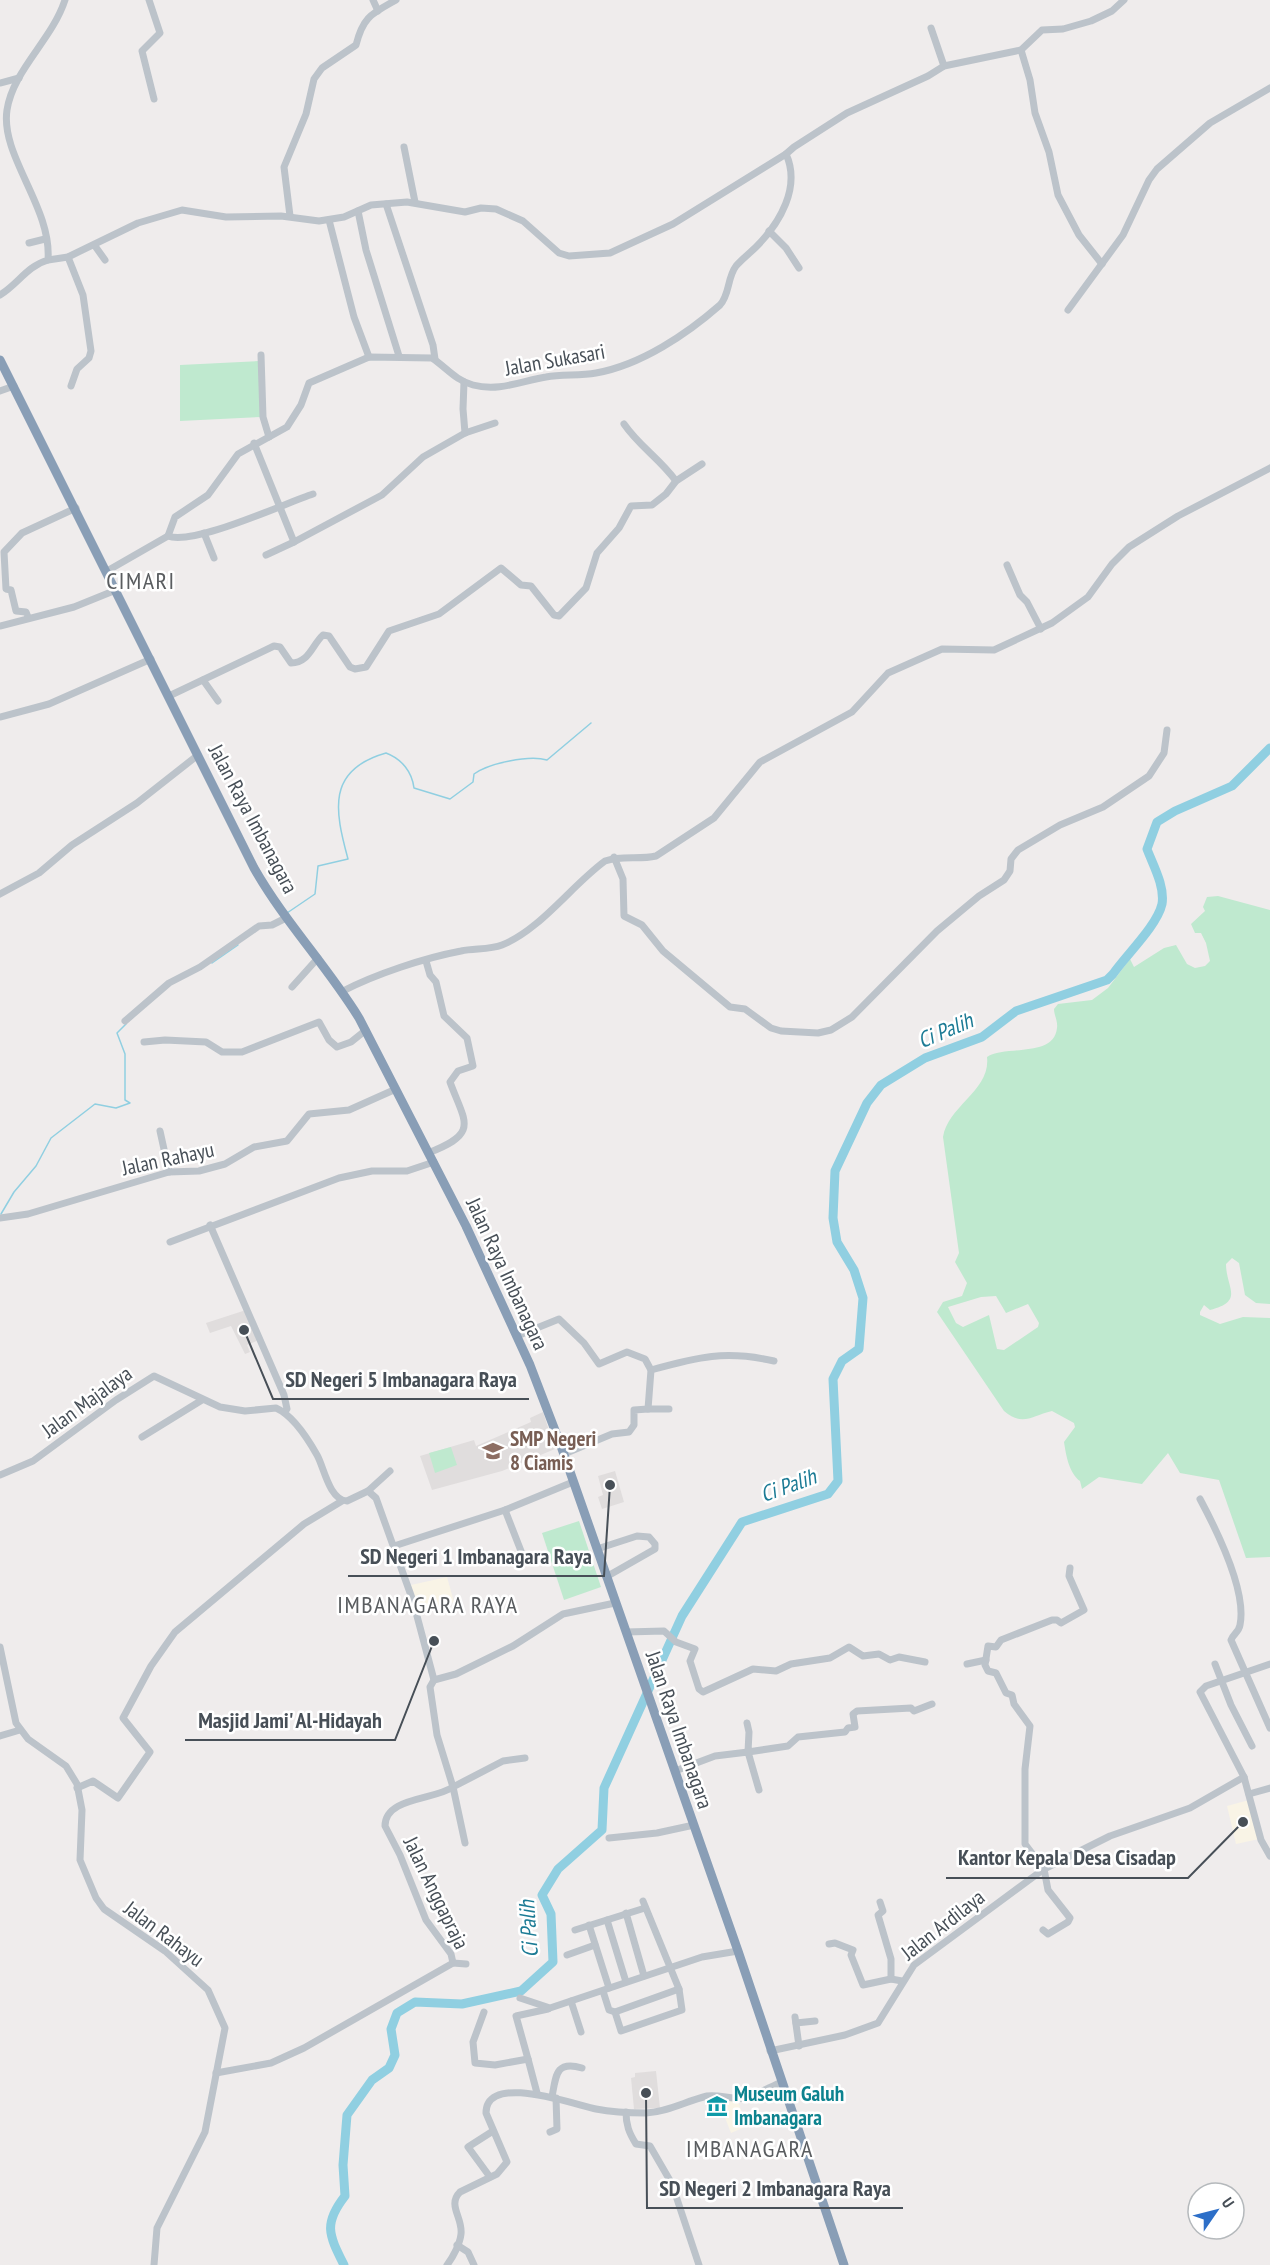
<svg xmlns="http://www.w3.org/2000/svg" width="1270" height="2265" font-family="'PT Sans Narrow',sans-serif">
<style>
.commercial{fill:#f9f4e6}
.education{fill:#e0dddd}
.green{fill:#bfe9cf;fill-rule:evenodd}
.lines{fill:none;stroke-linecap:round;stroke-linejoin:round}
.stream{stroke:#90cfe1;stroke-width:1.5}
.river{stroke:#90cfe1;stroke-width:9}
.minor{stroke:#bcc3ca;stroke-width:7}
.highway{stroke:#899eb6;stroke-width:9}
.labels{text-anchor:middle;stroke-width:5;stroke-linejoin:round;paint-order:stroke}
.street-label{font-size:21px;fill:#474f57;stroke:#fff}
.education-label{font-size:21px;font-weight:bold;fill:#785e54;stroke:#fff;text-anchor:start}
.culture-label{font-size:21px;font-weight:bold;fill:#0d838f;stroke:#fff;text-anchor:start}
.water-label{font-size:22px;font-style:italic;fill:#1c7b95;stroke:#fff}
.quarter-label{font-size:24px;letter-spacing:1.5px;fill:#5a5d60;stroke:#fff}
.leader{fill:none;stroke:#474f57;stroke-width:2}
.callout-dot{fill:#474f57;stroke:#fff;stroke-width:2}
.callout-label{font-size:22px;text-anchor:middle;font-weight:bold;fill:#474f57;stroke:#fff;stroke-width:5;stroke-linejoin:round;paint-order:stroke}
</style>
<rect width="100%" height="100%" fill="#efecec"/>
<!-- commercial -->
<g class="commercial">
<path d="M447,1577l7,25 -34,9 -9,-26z"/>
<path d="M1249,1800l10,39 -23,5 -9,-38z"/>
<path d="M722,2099h15l10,27 -16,7 -7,-18 4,-2z"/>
</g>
<!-- education -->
<g class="education">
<path d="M246,1310l13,30 -12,5 3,7 -5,2 -14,-28 -21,7 -4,-10z"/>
<path d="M543,1412l12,37 -53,22 -70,19 -12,-34 54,-16 2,6 55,-24 -1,-4z"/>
<path d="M615,1471l9,31 -22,7 -4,-12 5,-2 -5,-19z"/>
<path d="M656,2071l4,37 -26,1 -3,-31 4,-1v-4z"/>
</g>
<!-- green -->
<g class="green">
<path d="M259,361l2,56 -81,4v-56z"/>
<path d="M1218,896l52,14v394l-14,-1 -11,-8 -6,-32 -7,-5 -6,6c0,24 19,37 -16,46l-6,-5 -4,7v3l20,9 23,-7 27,1v239l-24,1 -27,-78 -39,-7 -12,-20 -26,31 -43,-7 -17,12 -2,-8c-11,-8 -14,-26 -16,-39l11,-15 -1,-4 -22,-12c-21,5 -29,16 -48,0l-67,-99 6,-10 19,-6 5,-13 -12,-21 4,-9 -16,-116c5,-31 48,-47 44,-80 18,-12 67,1 70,-29 1,-7 -3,-13 -3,-19l4,-5 34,-4 16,-12 22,-29 4,8 30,-19 12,-3 11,19 8,4 10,-2 5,-5 -4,-18 -5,-10h-6l-4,-9 14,-13 -2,-4 4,-10zM996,1296l10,17 22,-9 11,19 -1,4 -34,23 -7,-1 -8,-34 -26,12 -7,-4 -8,-16 33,-10z"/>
<path d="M451,1447l6,18 -22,8 -6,-20z"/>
<path d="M579,1521l22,66 -37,13 -22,-67z"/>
</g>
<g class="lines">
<!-- stream -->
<g class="stream">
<path d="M287,913l28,-19 3,-28 30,-7c-13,-48 -22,-89 38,-106 16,6 26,19 28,35l36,11 23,-17 1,-8c15,-11 55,-19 73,-14l44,-37"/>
<path d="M212,963l26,-18"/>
<path d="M1,1214l13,-22 22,-26 15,-28 44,-34 21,4 14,-5 -5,-3v-46l-8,-21 9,-9"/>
</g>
<!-- river -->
<path class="river" d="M344,2265c-15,-30 -21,-41 1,-69l-2,-31 4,-50 25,-35 17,-12 6,-13 -4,-26 6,-16 18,-11 47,2 59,-13 32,-29 -2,-48 -9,-19 16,-26 44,-39 2,-42 78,-172 60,-94 86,-28 10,-13 -5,-102 9,-18 17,-12 4,-51 -9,-28 -17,-28 -4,-24 2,-47 32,-68 14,-18 44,-27 57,-21 34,-26 91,-31 6,-6c13,-19 44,-48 49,-70 3,-18 -9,-39 -15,-55l10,-27 18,-11 57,-25 38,-38"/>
<!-- minor -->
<g class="minor">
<path d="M149,0l11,33 -18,18 12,48"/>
<path d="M373,0l5,11"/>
<path d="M931,28l13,38"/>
<path d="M1021,50l9,30 5,33 14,39 9,43 21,40 23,29"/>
<path d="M0,83l19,-5"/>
<path d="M404,147l11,55"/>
<path d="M386,204l47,141 2,14"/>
<path d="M358,211l8,39 33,106"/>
<path d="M290,216l-6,-49 22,-53 8,-35 8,-11 34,-23c7,-28 15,-31 40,-45"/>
<path d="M329,220l25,97 15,40"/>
<path d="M769,231l17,17 13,20"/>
<path d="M29,243l16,-4"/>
<path d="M95,246l10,14"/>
<path d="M68,257l15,38 8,56 -2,7 -12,11 -6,17"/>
<path d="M48,260l20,-3 70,-34 44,-13 44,7 55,-1 38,5 25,-4 27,-12 36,-3 58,10 16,-4 15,1 27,12 36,32 10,3 41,-3 63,-29 113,-70"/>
<path d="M0,295c18,-11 27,-29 48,-35 4,-53 -48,-104 -41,-150 6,-40 45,-70 58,-110"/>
<path d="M1068,310l55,-75 26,-55 8,-11 53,-46 60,-35"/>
<path d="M261,355l2,62 6,20"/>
<path d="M464,382l-1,27 2,24"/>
<path d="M0,391l14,-5"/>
<path d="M624,424c15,22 36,35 52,57"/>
<path d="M254,443l40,99 88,-47 41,-38 42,-24 30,-10"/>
<path d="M204,533l10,25"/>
<path d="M168,536l7,-19 33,-22 30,-41 49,-27 14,-22 8,-22 60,-26 63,1c15,10 23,22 41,27 26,7 48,-4 73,-8 16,-3 33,-1 50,-4 45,-8 91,-39 124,-68 10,-11 7,-27 16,-39 6,-7 14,-13 20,-19 24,-24 45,-60 30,-93l8,-7 53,-34 81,-37 16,-10 77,-16 21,-20 21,-1 28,-8 21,-10 12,-11"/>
<path d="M266,555l28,-13"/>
<path d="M1007,565l13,30 7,7 14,27"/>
<path d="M107,571l61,-35c25,10 115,-32 145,-42"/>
<path d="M28,617l-2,-5 -10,-1 -5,-21 -5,-1 -2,-37 18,-19 54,-25"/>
<path d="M0,626l74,-19 42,-17"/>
<path d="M203,680l15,21"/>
<path d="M169,696l105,-50 6,1 11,16c18,0 21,-18 32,-28l6,1 21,31 5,2 11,-2 23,-36 50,-17 62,-46 20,17 10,1 23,29 5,1 27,-28 11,-35 22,-25 12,-22 21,-1 14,-11 10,-13 26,-17"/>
<path d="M0,717l49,-13 102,-45"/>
<path d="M614,857l9,22 1,37 18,9 21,26 67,56 15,2 26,19 10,3 37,2 13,-3 21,-13 85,-86 42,-35 25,-16 6,-9 1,-12 7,-9 42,-25 43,-18 46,-31 15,-23 3,-23"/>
<path d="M0,894l39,-21 33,-28 65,-42 61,-48"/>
<path d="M426,961l4,14 6,7 8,34 23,22 6,28 -15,5 -8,11c15,41 30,51 -22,71"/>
<path d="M292,987l26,-29"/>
<path d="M343,991c33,-17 81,-33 118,-40 13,-3 28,-1 41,-6 38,-15 70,-60 103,-84 17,-6 34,-1 51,-5l58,-38 46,-56 92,-50 36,-39 54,-24 52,1 58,-27 36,-26 24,-33 17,-17 49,-31 92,-48"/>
<path d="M125,1021l44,-38 31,-16 59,-41 13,-1 14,-7"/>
<path d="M144,1042l21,-2 41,2 16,10h20l77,-30 10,18 8,7 14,-5 15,-12"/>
<path d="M160,1131l9,41"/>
<path d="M0,1218l28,-4 141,-42 30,-1 26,-7 29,-17 33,-6 22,-27 40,-4 47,-21"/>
<path d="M210,1225l74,170 3,14 -3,3"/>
<path d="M170,1242l169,-64 33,-7h35l27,-9"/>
<path d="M517,1336l42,-17 25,24 15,21 28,-12 18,7 6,11 -3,39h21"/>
<path d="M651,1370c47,-13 74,-20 123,-9"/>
<path d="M142,1437l60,-37"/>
<path d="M564,1454l48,-20 17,-2 5,-7v-15l14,-1"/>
<path d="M0,1475l33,-14 83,-61 38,-24 66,31 25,4 31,-3c16,7 32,31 41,47 7,12 12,45 30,46l21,-10 8,7 37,103 21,79"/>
<path d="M368,1491l22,-20"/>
<path d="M1200,1499c16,30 47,92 40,126 -1,7 -7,9 -9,15l39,88"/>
<path d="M505,1510l16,41"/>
<path d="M394,1546l111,-36 68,-28"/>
<path d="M597,1549l40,-13 12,1 6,7v5l-49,28"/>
<path d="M626,1632l38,-1 12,11 19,7 -5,12 9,28 4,3 50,-23 23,2 15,-7 39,-6 19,-11 14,9 16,-2 11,6 9,-3 26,5"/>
<path d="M0,1647l16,76 12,16 38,27 11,18 5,26 -2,50 16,38 8,11 61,42 43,39 17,38 -20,104 -48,96 -3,37"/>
<path d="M967,1664l19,-4"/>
<path d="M1215,1664l16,41 21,41"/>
<path d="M1270,1664l-64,22 -6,6 44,85 17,63 9,16"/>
<path d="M747,1723l2,9 -1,20 40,-6 10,-9 47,-5 3,-4 7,-1 -2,-13 4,-3 54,-3 3,3 18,-7"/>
<path d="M0,1736l20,-6"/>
<path d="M675,1771l40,-15 33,-4 11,38"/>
<path d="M77,1788l16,-7 25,17 32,-46 -27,-34 28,-52 24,-34 129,-108 38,-23"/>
<path d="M1249,1794l21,-6"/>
<path d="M609,1838l48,-5 37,-8"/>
<path d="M465,1843l-12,-56 50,-26 22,-3"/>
<path d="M880,1902l3,9 -5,4 13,44v20"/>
<path d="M626,1913l18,63"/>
<path d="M607,1920l19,62"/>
<path d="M589,1925l20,63"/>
<path d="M575,1930l70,-22"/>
<path d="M1043,1930l5,4 20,-12 2,-4 -22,-28 -4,-21 -19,-25v-75l5,-43 -16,-22 -2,-9 -6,-2 -10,-20 -8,-2 -3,-6 3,-19 8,1 5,-7 51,-20h5l4,3 23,-13 -15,-34 1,-8"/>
<path d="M829,1944l6,-1 18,7 -2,5 12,30 28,-6 11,2"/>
<path d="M567,1955l28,-10"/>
<path d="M453,1963l13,1"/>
<path d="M603,1991l6,19 6,2 6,19 61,-21 -3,-21 -36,-88"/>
<path d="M520,1998l30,10 152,-51 36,-6"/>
<path d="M571,2001l10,31"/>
<path d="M484,2012l-11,30 2,21 20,2 33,-6 9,34"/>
<path d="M615,2012l64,-23"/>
<path d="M795,2017l4,29"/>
<path d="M796,2023l19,-2"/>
<path d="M770,2051l75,-16 33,-12 36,-58 130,-96 66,-33 80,-28 54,-31"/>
<path d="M528,2059l-12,-43 32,-7"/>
<path d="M216,2073l55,-10 33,-15 149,-85 -2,-9 -25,-34 -26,-65 -15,-29c0,-29 50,-26 68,-39l-16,-52 -7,-48 4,-7 22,-6 57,-28 50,-32 52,-11"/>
<path d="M552,2097c4,-22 4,-37 30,-29"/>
<path d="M626,2112c0,13 3,21 10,32l14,2 22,38 27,81"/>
<path d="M550,2132l7,-3 -1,-31"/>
<path d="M490,2177l-22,-30 25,-16"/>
<path d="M457,2245l11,7 6,13"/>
<path d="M447,2265c6,-8 13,-21 14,-31 2,-16 -14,-29 -1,-42l37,-18 10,-12 -21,-49c0,-41 89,-8 110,-4 15,3 33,4 50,4 22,-1 40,-12 61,-17 12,-2 25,4 37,2 12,-3 26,-11 38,-16"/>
</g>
<!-- highway -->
<path class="highway" d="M0,360l254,508c30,53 73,98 105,150l107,208 64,139 31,81 177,505 106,314"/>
</g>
<!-- icons -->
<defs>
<symbol id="school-bare" viewBox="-9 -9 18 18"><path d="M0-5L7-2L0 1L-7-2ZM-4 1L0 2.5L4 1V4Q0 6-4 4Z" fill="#8d6e63" stroke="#fff" stroke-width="2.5" paint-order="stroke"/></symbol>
<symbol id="museum-bare" viewBox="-9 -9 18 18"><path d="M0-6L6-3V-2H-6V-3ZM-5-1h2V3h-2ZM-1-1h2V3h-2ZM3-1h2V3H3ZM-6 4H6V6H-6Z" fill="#0f9aa8" stroke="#fff" stroke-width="2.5" paint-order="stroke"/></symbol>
</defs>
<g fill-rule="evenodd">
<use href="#school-bare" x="478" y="1436" width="30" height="30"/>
<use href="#museum-bare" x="702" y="2091" width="30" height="30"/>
</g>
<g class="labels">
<!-- street labels -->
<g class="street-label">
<text transform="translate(555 360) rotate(-10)" y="7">Jalan Sukasari</text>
<text transform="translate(253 819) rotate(62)" y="7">Jalan Raya Imbanagara</text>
<text transform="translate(168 1159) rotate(-12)" y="7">Jalan Rahayu</text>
<text transform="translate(507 1274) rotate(65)" y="7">Jalan Raya Imbanagara</text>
<text transform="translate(87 1402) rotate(-36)" y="7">Jalan Majalaya</text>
<text transform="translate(679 1730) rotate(71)" y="7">Jalan Raya Imbanagara</text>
<text transform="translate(436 1893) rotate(64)" y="7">Jalan Anggapraja</text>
<text transform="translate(943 1925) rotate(-38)" y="7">Jalan Ardilaya</text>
<text transform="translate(164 1934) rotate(37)" y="7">Jalan Rahayu</text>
</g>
<!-- education labels -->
<g class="education-label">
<text x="510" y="1446">SMP Negeri<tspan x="510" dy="24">8 Ciamis</tspan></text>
</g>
<!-- culture labels -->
<g class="culture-label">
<text x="734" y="2101">Museum Galuh<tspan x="734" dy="24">Imbanagara</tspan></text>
</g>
<!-- water labels -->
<g class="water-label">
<text transform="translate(945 1030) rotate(-23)" y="8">Ci Palih</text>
<text transform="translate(788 1485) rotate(-20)" y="8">Ci Palih</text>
<text transform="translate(528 1929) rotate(-94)" y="8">Ci Palih</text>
</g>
<!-- quarter labels -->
<g class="quarter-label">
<text x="141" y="589">CIMARI</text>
<text x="428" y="1613">IMBANAGARA RAYA</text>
<text x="750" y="2157">IMBANAGARA</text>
</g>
</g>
<!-- callouts -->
<path class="leader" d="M244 1330L273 1399H529M610 1485L604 1576H348M434 1641L395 1740H185M1243 1822L1188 1878H946M646 2093L647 2208H903"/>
<g class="callout-dot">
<circle cx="244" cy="1330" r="6"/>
<circle cx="610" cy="1485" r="6"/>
<circle cx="434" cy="1641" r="6"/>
<circle cx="1243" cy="1822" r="6"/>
<circle cx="646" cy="2093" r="6"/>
</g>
<g class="callout-label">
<text x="401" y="1387">SD Negeri 5 Imbanagara Raya</text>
<text x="476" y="1564">SD Negeri 1 Imbanagara Raya</text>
<text x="290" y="1728">Masjid Jami' Al-Hidayah</text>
<text x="1067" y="1865">Kantor Kepala Desa Cisadap</text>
<text x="775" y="2196">SD Negeri 2 Imbanagara Raya</text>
</g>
<!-- north arrow -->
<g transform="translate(1216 2211) rotate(55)"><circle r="28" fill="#ffffff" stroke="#b5b9bc" stroke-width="1.5"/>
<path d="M0-4.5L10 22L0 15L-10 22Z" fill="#2d6fc8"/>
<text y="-9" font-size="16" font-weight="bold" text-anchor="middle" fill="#474f57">U</text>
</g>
</svg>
